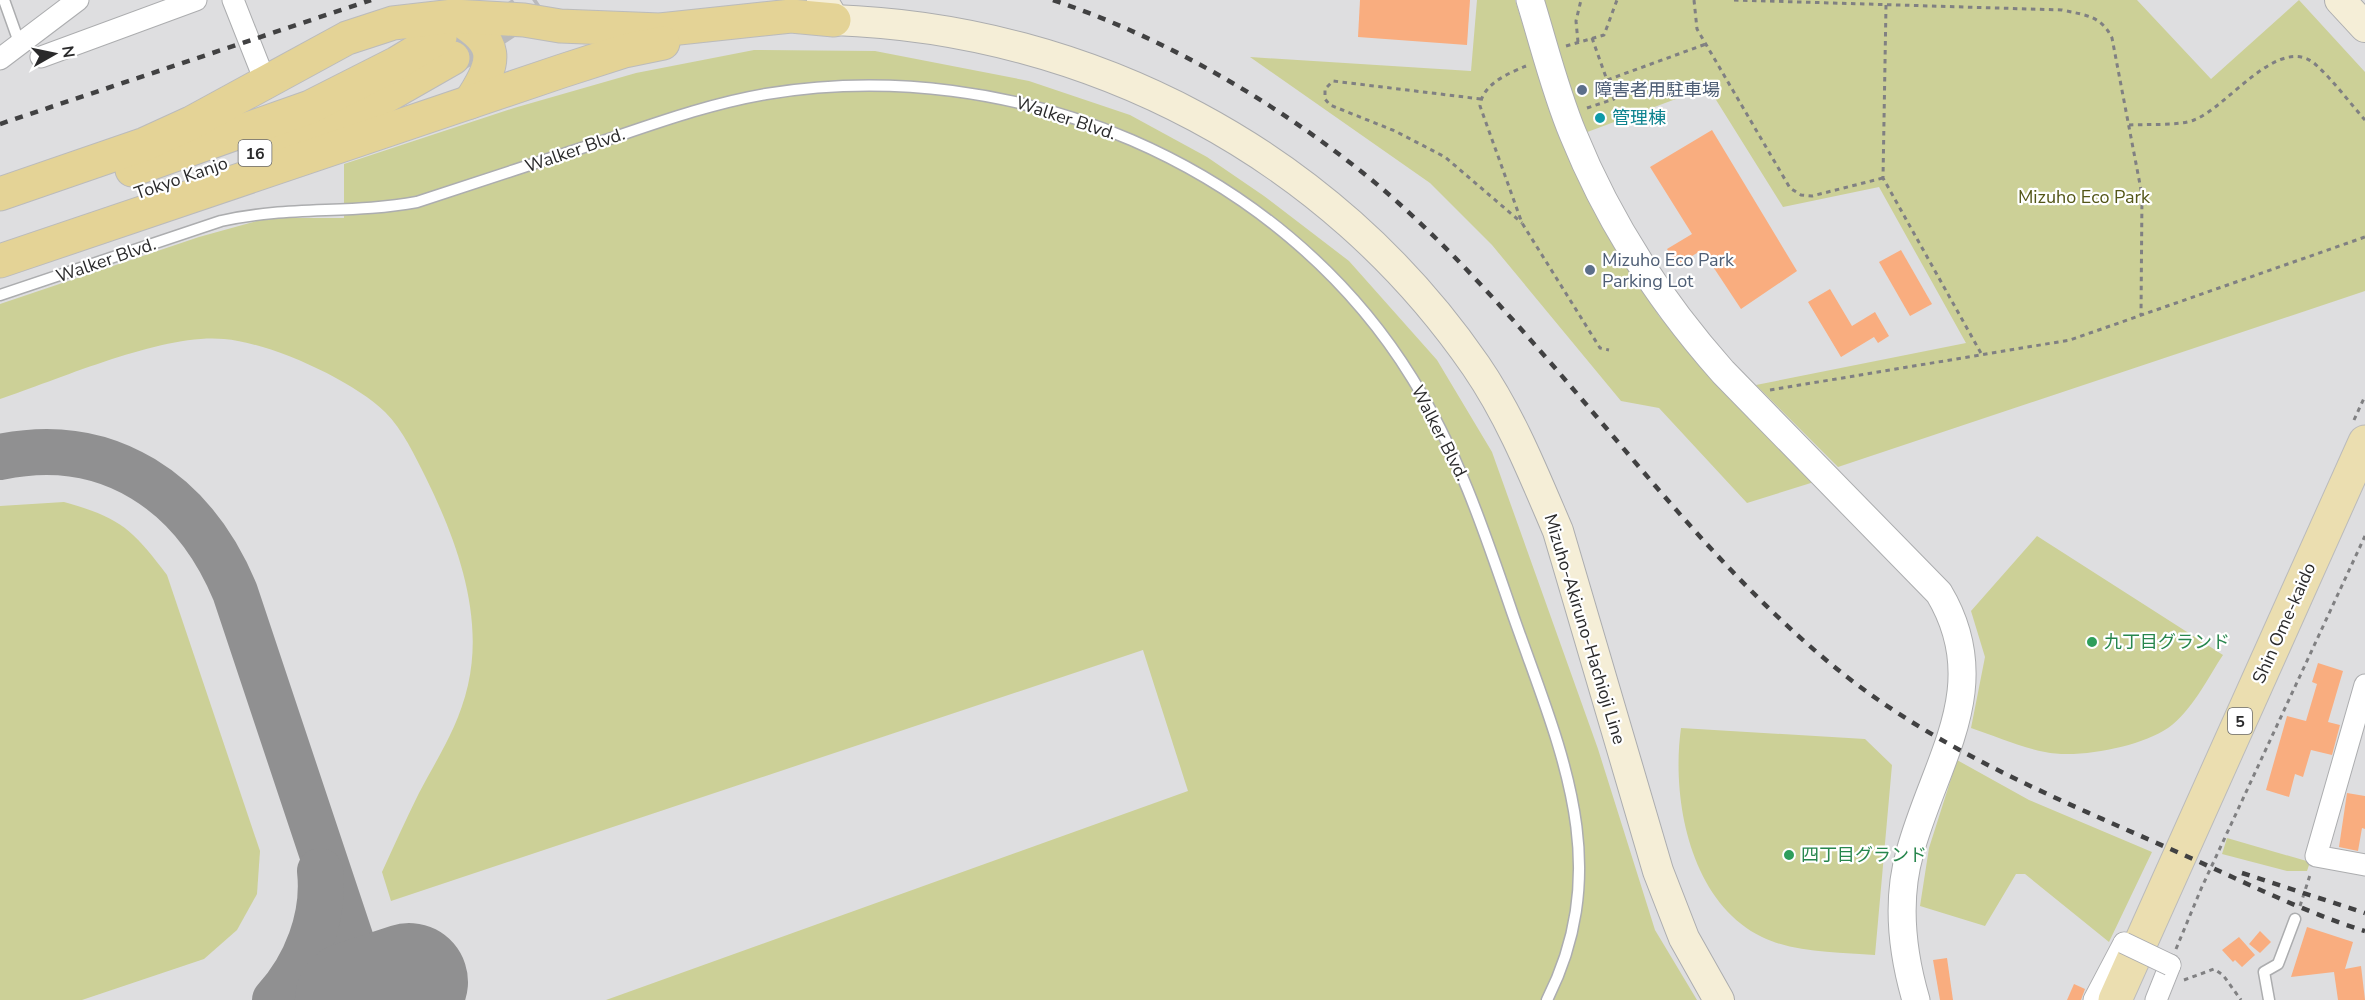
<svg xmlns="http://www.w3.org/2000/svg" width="2365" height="1000" font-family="'Nunito Sans','Noto Sans JP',sans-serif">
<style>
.green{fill:#ccd097}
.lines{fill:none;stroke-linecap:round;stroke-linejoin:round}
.taxiway{stroke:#909091;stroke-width:46}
.runway{stroke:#909091;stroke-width:118}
.building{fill:#f9ad7f}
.trunk-tunnel{stroke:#bababc;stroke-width:33;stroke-dasharray:33 16;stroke-linecap:butt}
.service-casing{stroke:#acadaf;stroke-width:13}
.minor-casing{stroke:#acadaf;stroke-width:23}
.tertiary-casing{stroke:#acadaf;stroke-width:29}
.secondary-casing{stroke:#acadaf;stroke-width:32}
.primary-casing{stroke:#bbb;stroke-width:35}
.trunk-casing{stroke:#bbb;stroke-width:35}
.path{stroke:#808082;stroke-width:3;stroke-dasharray:4.5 4.5;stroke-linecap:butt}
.service{stroke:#fff;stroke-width:10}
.minor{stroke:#fff;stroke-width:21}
.tertiary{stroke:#fff;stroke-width:27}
.secondary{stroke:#f5eed7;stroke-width:30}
.primary{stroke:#ebdeb0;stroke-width:33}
.trunk{stroke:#e4d396;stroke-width:33}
.rail{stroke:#414142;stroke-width:4.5;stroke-dasharray:8 8;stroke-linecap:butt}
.minor-bridge-casing{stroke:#acadaf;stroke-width:23;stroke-linecap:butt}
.minor-bridge{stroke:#fff;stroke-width:21}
.service-dot{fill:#5c6f8a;stroke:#fff;stroke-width:2}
.culture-dot{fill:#0f9aa8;stroke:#fff;stroke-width:2}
.leisure-dot{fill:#2e9e5b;stroke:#fff;stroke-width:2}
.labels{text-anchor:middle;stroke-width:4.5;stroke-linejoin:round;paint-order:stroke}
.shield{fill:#fff;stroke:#6a6a6b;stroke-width:1.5}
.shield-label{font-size:16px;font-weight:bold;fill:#2a2a2b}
.service-label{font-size:18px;fill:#4e5e75;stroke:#fff;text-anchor:start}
.street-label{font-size:18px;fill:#2a2a2b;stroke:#fff}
.culture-label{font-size:18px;fill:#0d838f;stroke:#fff;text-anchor:start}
.park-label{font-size:18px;fill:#535617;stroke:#fff}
.leisure-label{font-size:18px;fill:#27864d;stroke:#fff;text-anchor:start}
</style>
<rect width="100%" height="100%" fill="#dedee0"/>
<!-- green -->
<g class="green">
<path d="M1477,0h38l18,57 11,-44v-13h593l74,79 88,-79 66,72v219l-527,176 -82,-82 210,-42 -87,-156 -96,20 -75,-120 -126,47 14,80 63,102 79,90 76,76 -67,21 -88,-95 -38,-7 -129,-156 -62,-62 -180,-126 221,14z"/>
<path d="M754,50l121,1 154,30 101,34 77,42 57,39 85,65 88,99 55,92 106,297 57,181 42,70h-1091l582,-209 -45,-141 -752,251 -9,-29c12,-26 24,-53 37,-79 20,-38 39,-65 49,-108 16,-70 -11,-144 -42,-207 -11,-22 -23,-48 -41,-66 -33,-32 -114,-69 -161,-73 -61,-6 -164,40 -224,60v-95l199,-67 69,-19h76v-54l170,-56 122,-35z"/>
<path d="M64,502c57,16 68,27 103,73l93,276 -3,43 -20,36 -33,29 -122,41h-82v-494z"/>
<path d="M2037,536l186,119c-16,24 -31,56 -55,73 -28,19 -90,31 -123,24 -25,-5 -50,-16 -74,-24l14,-71 -14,-46z"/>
<path d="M1681,728l184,11 27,26 -17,190c-36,-3 -80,-2 -113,-18 -72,-35 -91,-138 -81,-209z"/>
<path d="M1957,760l72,40 123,52 -43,90 -84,-68h-9l-31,52 -65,-20 9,-58z"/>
<path d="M2227,838l83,24 -3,9h-20l-65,-17z"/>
</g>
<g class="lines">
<!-- taxiway -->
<g class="taxiway">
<path d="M0,457c109,-23 194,36 235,135l136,408"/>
<path d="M275,1000c31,-34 50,-83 45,-129"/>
</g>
<!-- runway -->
<path class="runway" d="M354,1000l55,-18"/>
</g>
<!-- building -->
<g class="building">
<path d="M1360,0h110l-3,45 -109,-8z"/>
<path d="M1712,130l85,141 -56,38 -39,-59 -25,15 -10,-16 25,-15 -42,-67z"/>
<path d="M1901,250l31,54 -22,12 -31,-54z"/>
<path d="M1830,289l22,37 23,-14 14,24 -11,7 -4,-6 -33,20 -33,-55z"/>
<path d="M2318,663l25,8 -15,51 12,3 -8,30 -21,-5 -8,27 -8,-3 -6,23 -23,-7 21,-74 19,5 11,-37 -5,-2z"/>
<path d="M2347,793l18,3v33l-3,-1 -4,23 -19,-4z"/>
<path d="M2307,927l46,15 -8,27 16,-3 4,34h-27l-4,-28 -43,5z"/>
<path d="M2260,931l11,11 -11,11 -11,-9z"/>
<path d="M2239,937l16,18 -13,12 -7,-7 -2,2 -11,-12z"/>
<path d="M1947,958l6,42h-13l-7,-40z"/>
<path d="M2074,984l11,5 -4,11h-14z"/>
</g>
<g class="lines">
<!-- trunk-tunnel -->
<path class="trunk-tunnel" d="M453,58l85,-56"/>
<defs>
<g id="service">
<path d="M4,0l16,45"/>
<path d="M0,295l221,-74c65,-15 131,-7 196,-19 65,-21 130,-43 195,-64 50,-17 101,-35 154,-44 246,-41 513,69 646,284 46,74 73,155 101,237 46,132 103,248 34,385"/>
<path d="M2269,1000l-5,-28 14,-8 17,-45"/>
</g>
<g id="minor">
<path d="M233,0l32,81"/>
<path d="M41,57l155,-57"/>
<path d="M0,59l78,-59"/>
<path d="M2365,685l-49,171 49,9"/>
<path d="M2094,1000l30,-57"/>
<path d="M2156,1000l14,-35"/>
</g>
<path id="tertiary" d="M1530,0c14,45 25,91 43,134 36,89 87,167 150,238l216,221c56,94 -4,167 -29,259 -14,49 -8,100 6,148"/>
<g id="secondary">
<path d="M822,0l12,20c257,9 496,134 642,346 35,51 58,109 82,165l100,340 26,67 35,62"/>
<path d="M2340,0l25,27"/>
</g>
<path id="primary" d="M2115,1000l250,-558"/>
<g id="trunk">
<path d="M453,16c47,26 45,44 17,86"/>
<path d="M281,144l67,-26 105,-60"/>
<path d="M132,170l178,-63 87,-44 43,-26"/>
<path d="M0,194l145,-50 46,-21 156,-85 46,-15 60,-7 71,4 36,6 100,4 131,-14 43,4"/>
<path d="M0,261l562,-190 62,-20 39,-8"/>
</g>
</defs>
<!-- service casing -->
<use href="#service" class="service-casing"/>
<!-- minor casing -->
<use href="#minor" class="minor-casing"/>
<!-- tertiary casing -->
<use href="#tertiary" class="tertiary-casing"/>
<!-- secondary casing -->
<use href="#secondary" class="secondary-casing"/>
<!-- primary casing -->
<use href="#primary" class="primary-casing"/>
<!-- trunk casing -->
<use href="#trunk" class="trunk-casing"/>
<!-- path -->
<g class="path">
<path d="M1694,0l3,29 93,159 11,7 11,1 71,-18"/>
<path d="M1734,0l328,10c22,5 39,5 50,28l30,157 -1,120"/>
<path d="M1886,5l-3,173 99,177"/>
<path d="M1592,38l15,42 99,-36"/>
<path d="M1578,42l-2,-21 5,-21"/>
<path d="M1566,46l38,-11 13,-35"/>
<path d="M1526,66c-17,7 -44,18 -46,40l42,117 78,125 9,2"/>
<path d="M1481,99l-148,-18 -8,8v10l5,6 65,26 50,26 77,66"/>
<path d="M1587,108l27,-9 -7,-19"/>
<path d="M2129,125c17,-1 50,1 65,-5 34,-13 85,-87 121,-56 18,16 34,38 50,56"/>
<path d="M1770,390l300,-50 295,-103"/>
<path d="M2354,420l11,-24"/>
<path d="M2300,906l11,-34"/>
<path d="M2176,949l25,-60 164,-353"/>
<path d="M2184,980l30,-11 9,6 18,25"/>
</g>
<!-- service -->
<use href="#service" class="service"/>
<!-- minor -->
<use href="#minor" class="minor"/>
<!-- tertiary -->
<use href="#tertiary" class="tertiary"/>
<!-- secondary -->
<use href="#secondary" class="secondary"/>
<!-- primary -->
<use href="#primary" class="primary"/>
<!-- trunk -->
<use href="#trunk" class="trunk"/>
<!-- rail -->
<g class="rail">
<path d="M1053,0c115,39 226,104 320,181 59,49 112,107 162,164 97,110 187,231 302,324 99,80 216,128 331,179 65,28 129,62 197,83"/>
<path d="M0,124l371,-124"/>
<path d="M2242,873l123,40"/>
</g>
<defs>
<path id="minor-bridge" d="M2124,943l46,22"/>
</defs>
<!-- minor-bridge casing -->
<use href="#minor-bridge" class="minor-bridge-casing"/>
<!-- minor-bridge -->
<use href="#minor-bridge" class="minor-bridge"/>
</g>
<!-- markers -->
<g class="service-dot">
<circle cx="1582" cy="90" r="6"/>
<circle cx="1590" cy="270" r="6"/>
</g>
<circle class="culture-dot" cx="1600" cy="118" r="6"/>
<g class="leisure-dot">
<circle cx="2092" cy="642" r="6"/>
<circle cx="1789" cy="855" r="6"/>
</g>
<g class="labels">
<!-- shield labels -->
<g class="shield">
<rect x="238.5" y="140" width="33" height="26" rx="4.5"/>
<rect x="2228" y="708" width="24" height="26" rx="4.5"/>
</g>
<g class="shield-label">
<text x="255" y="159">16</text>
<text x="2240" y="727">5</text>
</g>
<!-- service labels -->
<g class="service-label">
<text x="1594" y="96">障害者用駐車場</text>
<text x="1602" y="266">Mizuho Eco Park<tspan x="1602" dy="21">Parking Lot</tspan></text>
</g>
<!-- street labels -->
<g class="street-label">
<text transform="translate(1066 118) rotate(18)" y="6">Walker Blvd.</text>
<text transform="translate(575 150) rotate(-19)" y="6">Walker Blvd.</text>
<text transform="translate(181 178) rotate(-19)" y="6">Tokyo Kanjo</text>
<text transform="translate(106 260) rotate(-19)" y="6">Walker Blvd.</text>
<text transform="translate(1440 433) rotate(63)" y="6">Walker Blvd.</text>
<text transform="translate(2284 623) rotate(-66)" y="6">Shin Ome-kaido</text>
<text transform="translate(1585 629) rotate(73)" y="6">Mizuho-Akiruno-Hachioji Line</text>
</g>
<!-- culture labels -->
<g class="culture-label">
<text x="1612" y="124">管理棟</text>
</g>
<!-- park labels -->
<g class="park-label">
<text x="2084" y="203">Mizuho Eco Park</text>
</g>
<!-- leisure labels -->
<g class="leisure-label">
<text x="2104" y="648">九丁目グランド</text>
<text x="1801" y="861">四丁目グランド</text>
</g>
</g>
<!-- north arrow -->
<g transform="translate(54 54) rotate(81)" stroke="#ffffff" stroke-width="4.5" paint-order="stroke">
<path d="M0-4.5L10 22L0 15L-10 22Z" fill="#2a2a2b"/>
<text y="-9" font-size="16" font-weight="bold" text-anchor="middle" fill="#2a2a2b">N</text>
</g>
</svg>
